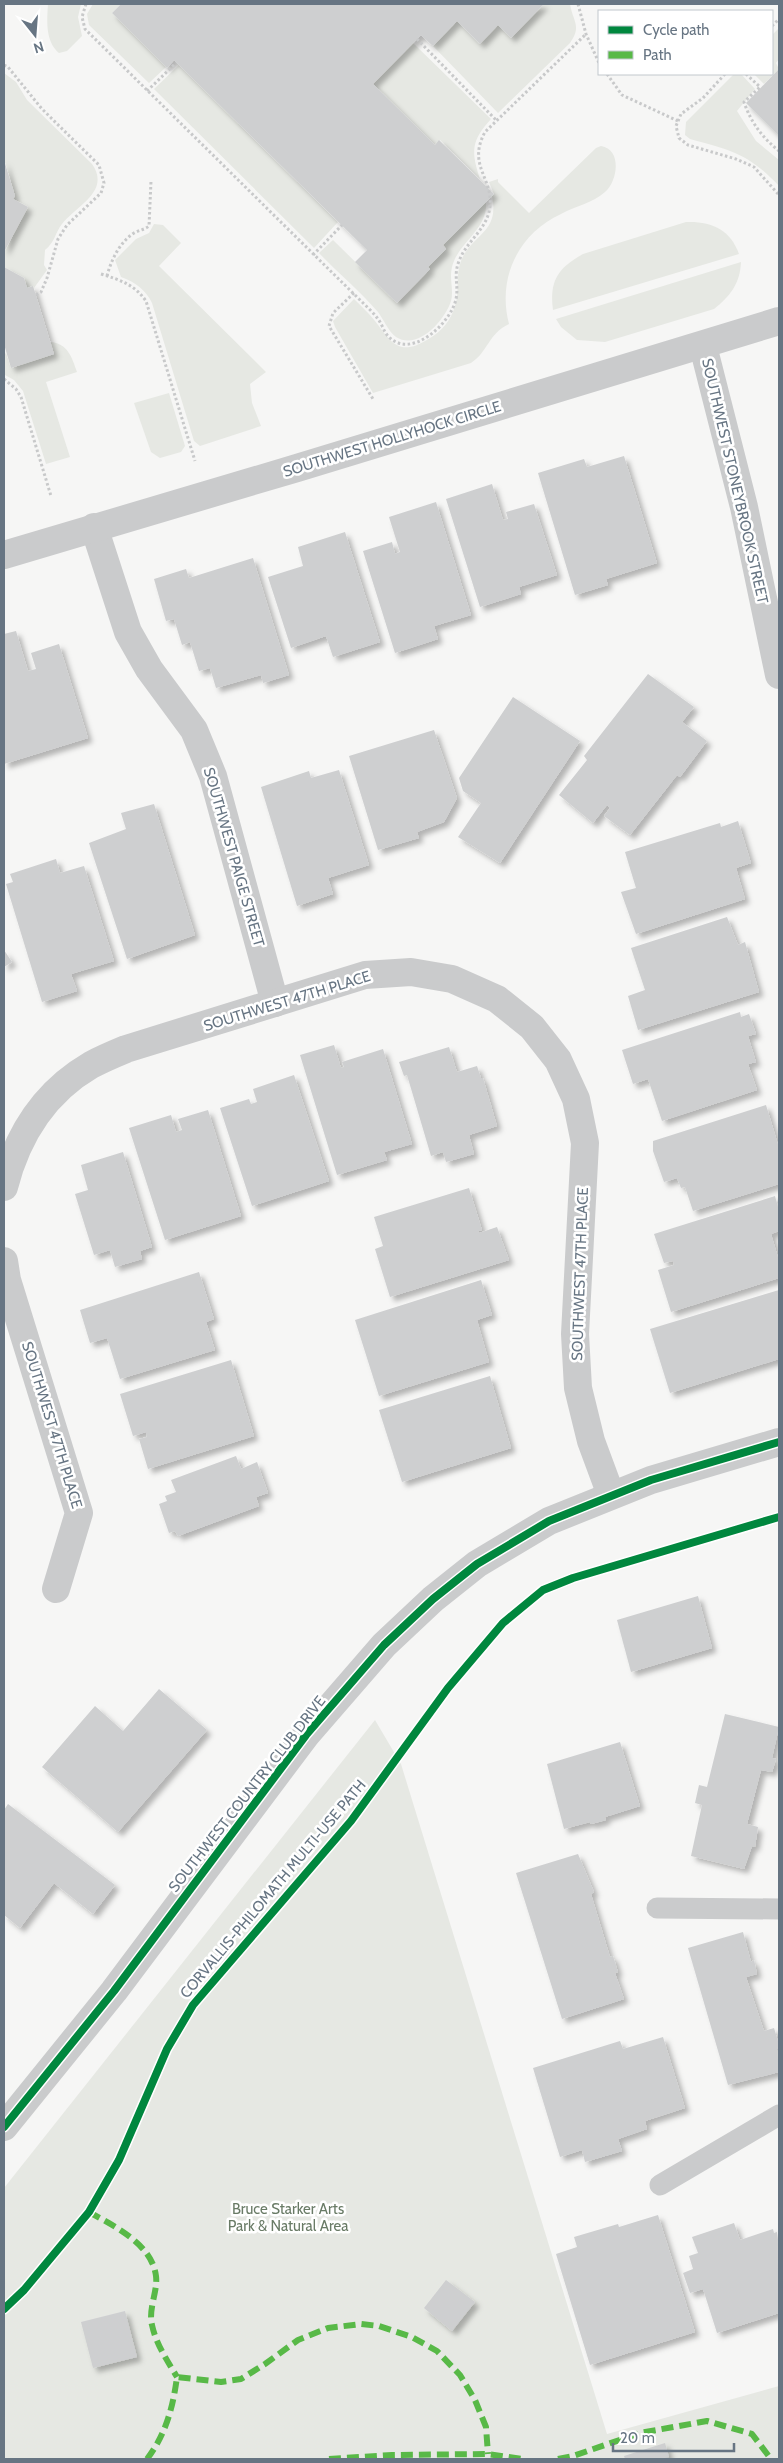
<svg xmlns="http://www.w3.org/2000/svg" width="783" height="2463" font-family="Cabin,sans-serif">
<style>
.green{fill:#e6e8e3}
.building{fill:#cecfd0;filter:url(#shadow)}
.lines{fill:none;stroke-linecap:round;stroke-linejoin:round}
.path{stroke:#c8c9ca;stroke-width:3;stroke-dasharray:2.5 2.5;stroke-linecap:butt}
.service{stroke:#cacbcc;stroke-width:21}
.minor{stroke:#cacbcc;stroke-width:28}
.tertiary{stroke:#cacbcc;stroke-width:28}
.quiet{stroke:#58b947;stroke-width:6;stroke-dasharray:12 6;stroke-linecap:butt}
.cycleway-casing{stroke:#fff;stroke-width:11}
.cycleway{stroke:#00873e;stroke-width:8}
.labels{text-anchor:middle;stroke-width:5;stroke-linejoin:round;paint-order:stroke}
.street-label{font-size:15px;fill:#677583;stroke:#fff}
.park-label{font-size:15px;fill:#697b66;stroke:#fff}
</style>
<defs>
<filter id="shadow"><feDropShadow dx="4.5" dy="4.5" stdDeviation="2.5" flood-color="#0004"/></filter>
</defs>
<rect width="100%" height="100%" fill="#f6f6f5"/>
<!-- green -->
<g class="green">
<path d="M48,4h33l-3,13 4,19 -15,15 -8,2c-14,-12 -12,-33 -11,-49z"/>
<path d="M93,4h28l-9,9 54,54 -17,16 -60,-58 -2,-11z"/>
<path d="M544,4h26c3,18 12,22 0,39l-72,70 -65,-67 24,-25 22,23 19,-19 13,13z"/>
<path d="M779,28v31l-3,4 3,6 -15,15 -10,-10h18v-39z"/>
<path d="M413,43l78,76c-20,22 -20,32 -11,60l-40,-39 -5,5 -62,-61z"/>
<path d="M179,65l159,157 -24,26 -160,-159z"/>
<path d="M4,73l12,9 11,18 65,64c19,27 -15,41 -30,60 -7,9 -7,18 -17,26l-1,15 3,5 -13,18 -1,-2 -6,2 -3,-10 -20,-11v-15l24,-45 -15,-8 2,-3 -11,-37z"/>
<path d="M734,74l8,1 13,14 -18,22 19,30 23,19v26c-30,-32 -48,-36 -89,-47l-5,-4 1,-13z"/>
<path d="M601,146c21,3 17,35 4,46 -12,11 -30,14 -44,22 -43,20 -64,64 -52,110 -21,10 -21,28 -38,39l-98,30 -38,-66 -2,-6 21,-22c7,7 15,14 21,22 17,22 24,37 55,17 12,-7 21,-18 25,-32 5,-14 0,-30 6,-45 11,-27 39,-28 31,-65l2,-2 -5,-12 9,-3v3l31,31 67,-65z"/>
<path d="M486,202c2,28 -28,40 -34,65 -3,12 2,23 -1,34 -6,19 -33,50 -55,36 -8,-6 -12,-17 -18,-25 -18,-21 -40,-39 -59,-59l14,-13 64,63 33,-34 -2,-2 18,-18 -3,-4z"/>
<path d="M686,222c25,-1 44,7 53,32l-186,56c-4,-29 5,-42 30,-56z"/>
<path d="M154,224l9,1 18,18 -22,23 107,106 -16,12 2,19 9,23 -61,20 -6,-5 -42,-138c-6,-13 -17,-21 -31,-26l-6,-17 21,-21 13,-6z"/>
<path d="M741,262c-1,22 -11,34 -27,47l-109,33 -28,-2 -16,-13 -5,-8z"/>
<path d="M50,342c18,1 22,16 27,30l-31,10 24,75 -24,7 -23,-73 -9,-11 -9,-5 -1,-20 2,-2 5,15 43,-14z"/>
<path d="M169,393l16,53 -4,6 -21,6 -9,-6 -17,-49z"/>
<path d="M375,1720l26,44 206,670 172,-48v73h-775v-271z"/>
</g>
<!-- building -->
<g class="building">
<path d="M121,4h423l-33,34 -13,-13 -18,19 -23,-23 -24,25 -12,-11 -48,49 62,61 4,-5 55,54 -51,51 3,4 -18,18 2,2 -33,34 -42,-41 12,-12 -188,-185 -5,-5 -7,8 -55,-55z"/>
<path d="M779,69v67l-33,-33z"/>
<path d="M4,160l11,36 -2,3 15,8 -24,45z"/>
<path d="M4,267l20,11 3,10 6,-2 21,68 -43,14 -7,-24z"/>
<path d="M624,456l33,107 -51,16 2,6 -33,10 -37,-122 46,-14 3,8z"/>
<path d="M492,484l11,36 5,-1 -2,-7 28,-8 23,71 -38,12 2,7 -41,13 -34,-108z"/>
<path d="M436,502l35,113 -37,11 4,13 -43,14 -32,-102 29,-9 3,12 5,-2 -11,-35z"/>
<path d="M345,532l35,110 -47,15 -7,-21 -35,12 -23,-71 35,-11 -5,-19z"/>
<path d="M253,558l36,117 -26,8 -2,-8 -45,13 -6,-20 -11,3 -9,-29 -8,3 -8,-26 -8,2 -12,-42 32,-10 3,9z"/>
<path d="M16,631l12,40 8,-2 -5,-16 28,-9 29,94 -84,26v-130z"/>
<path d="M648,674l46,33 -12,15 25,19 -27,36 -3,-2 -47,60 -26,-19 6,-8 -3,-3 -14,18 -34,-28 28,-35 -3,-4z"/>
<path d="M513,697l67,44 -80,122 -42,-26 23,-34 -18,-12 -4,-13z"/>
<path d="M434,730l23,68 -13,24 -27,10 2,6 -41,12 -29,-94z"/>
<path d="M339,770l30,95 -41,13 5,16 -36,12 -36,-119 48,-16 2,7z"/>
<path d="M154,804l41,131 -68,24 -38,-116 37,-14 -5,-16z"/>
<path d="M738,821l13,42 -15,5 9,31 -109,35 -15,-42 15,-4 -11,-36 95,-29 1,4z"/>
<path d="M56,859l4,14 24,-7 30,95 -43,13 6,17 -35,11 -36,-118 7,-2 -3,-8z"/>
<path d="M727,917l11,28 7,-3 14,50 -121,38 -10,-34 17,-6 -14,-42z"/>
<path d="M4,950l8,12 -8,5z"/>
<path d="M740,1012l1,5 8,-3 7,20 -8,2 8,26 -8,2 9,26 -95,31 -14,-42 -15,5 -11,-34z"/>
<path d="M334,1045l7,23 3,-1 -2,-5 41,-13 29,95 -28,8 3,8 -50,15 -37,-120z"/>
<path d="M449,1047l8,25 20,-6 4,12h2l14,48 -28,9 5,19 -28,8 -3,-10 -12,4 -24,-81 -3,1 -5,-14z"/>
<path d="M294,1075l35,106 -77,25 -32,-98 29,-9 2,5 6,-2 -4,-13z"/>
<path d="M766,1105l13,43v36l-86,27 -8,-24 -4,1 -4,-10 -13,4 -11,-31v-10z"/>
<path d="M208,1110l33,106 -76,24 -36,-112 42,-13 5,17 6,-2 -4,-11z"/>
<path d="M123,1152l29,95 -12,4 2,8 -27,8 -5,-17 -16,5 -19,-61 13,-4 -7,-25z"/>
<path d="M469,1188l13,42 -4,1 1,2 18,-6 12,33 -119,37 -15,-48 8,-3 -9,-29z"/>
<path d="M775,1196l4,15v20l-8,3 8,27v17l-108,34 -13,-42 16,-5 -1,-4 -9,2 -10,-29z"/>
<path d="M199,1272l15,47 -8,3 9,28 -95,29 -13,-41 -17,5 -10,-33z"/>
<path d="M481,1280l11,35 -15,5 12,42 -110,34 -24,-76z"/>
<path d="M779,1290v69l-109,34 -20,-64z"/>
<path d="M231,1360l23,76 -106,33 -9,-30 8,-2 -1,-5 -13,4 -13,-42z"/>
<path d="M490,1376l21,72 -109,34 -23,-72z"/>
<path d="M236,1456l5,13 16,-7 11,31 -12,4 3,9 -81,30 -3,-5 -6,2 -10,-29 8,-3 -2,-5 11,-4 -5,-12z"/>
<path d="M698,1596l14,52 -81,24 -14,-52z"/>
<path d="M159,1689l48,41 -89,102 -76,-65 53,-61 28,25z"/>
<path d="M725,1714l54,13 -7,31 4,1 -3,10 -1,3 -11,-2 -14,54 11,3 -3,20 -3,-1 -8,23 -53,-13 11,-51 -7,-2 4,-18 8,2z"/>
<path d="M620,1742l20,64 -35,11 1,3 -15,4 -1,-2 -26,7 -17,-65z"/>
<path d="M8,1804l107,81 -22,29 -39,-31 -34,45 -16,-13v-105z"/>
<path d="M578,1854l16,38 -3,2 19,63 3,-1 5,16 -3,1 9,26 -62,20 -46,-146z"/>
<path d="M743,1932l8,30 3,-2 3,14 -11,3 18,54 10,-3 5,17 -2,4 2,23 -51,13 -40,-137z"/>
<path d="M663,2037l22,71 -40,13 2,8 -29,10 4,12 -37,11 -3,-12 -22,7 -27,-89 87,-27 3,8z"/>
<path d="M658,2215l37,117 -105,33 -34,-111 21,-7 -3,-10 44,-13 1,3z"/>
<path d="M734,2223l6,17 33,-11 1,4 3,-1 2,81 -62,20 -14,-44 -13,4 -7,-20 10,-4 -4,-13 9,-3 -6,-16z"/>
<path d="M446,2280l29,22 -23,29 -28,-23z"/>
<path d="M125,2311l12,46 -44,11 -12,-46z"/>
<path d="M665,2443l4,14 -8,2h-36l-1,-3z"/>
</g>
<g class="lines">
<!-- path -->
<g class="path">
<path d="M86,4l-4,13 3,12 275,271c6,6 13,12 18,19 4,5 6,13 10,17 23,25 63,-13 68,-37 3,-14 -3,-23 3,-38 8,-21 29,-32 31,-55 3,-28 -23,-41 -5,-74l101,-98"/>
<path d="M578,4l8,30 13,29"/>
<path d="M772,26l7,-7"/>
<path d="M417,39l80,82"/>
<path d="M4,65l4,2 34,42 57,56 5,18 -3,10 -34,32 -9,14 -11,39 -6,14 -5,3"/>
<path d="M607,74l15,21 56,26"/>
<path d="M725,74l-22,24 -22,16 -5,12 3,12 9,7 48,14 18,8 25,28"/>
<path d="M746,74l14,13 -16,15c7,21 19,36 35,49"/>
<path d="M147,91l29,-28"/>
<path d="M313,255l29,-30"/>
<path d="M101,274c19,6 33,10 45,27l49,160"/>
<path d="M107,276c4,-16 13,-34 27,-43 5,-3 10,-3 15,-7l2,-45"/>
<path d="M354,293l-21,20 -4,13 44,73"/>
<path d="M4,379l12,10 5,8 30,99"/>
</g>
<!-- service -->
<g class="service">
<path d="M657,1908l122,1"/>
<path d="M660,2185l119,-70"/>
</g>
<!-- minor -->
<g class="minor">
<path d="M703,346l41,161 35,168"/>
<path d="M94,527l34,105 21,37 45,61 19,46 62,227"/>
<path d="M4,555l293,-87 482,-147"/>
<path d="M4,1187c13,-51 39,-94 87,-122 11,-6 23,-11 35,-16l239,-74 46,-3 41,7 45,20 35,28 26,33 18,39 9,44 -10,191 3,54 13,53 20,54"/>
<path d="M4,1261l3,19 72,233 -23,76"/>
</g>
<!-- tertiary -->
<path class="tertiary" d="M4,2127l110,-136 192,-256 78,-90 49,-46 44,-35 72,-43 102,-41 128,-38"/>
<!-- quiet -->
<g class="quiet">
<path d="M89,2212c25,14 63,32 67,64 2,15 -8,33 -4,49 4,19 15,35 25,52"/>
<path d="M147,2459c19,-25 26,-52 30,-82l44,5 20,-3 24,-15 33,-24 30,-12 33,-4 18,2 33,11 25,14 23,24 15,25 11,27 2,27"/>
<path d="M329,2459l63,-4 96,-1 34,5"/>
<path d="M558,2459l15,-3 67,-23 67,-12 45,13 19,25"/>
</g>
<defs>
<g id="cycleway">
<path d="M4,2127l110,-136 192,-256 78,-90 49,-46 44,-35 72,-43 102,-41 128,-38"/>
<path d="M4,2309l20,-19 65,-78 30,-52 48,-111 26,-44 158,-184 97,-133 55,-65 40,-33 30,-12 206,-61"/>
</g>
</defs>
<!-- cycleway casing -->
<use href="#cycleway" class="cycleway-casing"/>
<!-- cycleway -->
<use href="#cycleway" class="cycleway"/>
</g>
<g class="labels">
<!-- street labels -->
<g class="street-label">
<text transform="translate(392 439) rotate(-17)" y="5">SOUTHWEST HOLLYHOCK CIRCLE</text>
<text transform="translate(735 481) rotate(77)" y="5">SOUTHWEST STONEYBROOK STREET</text>
<text transform="translate(234 857) rotate(74)" y="5">SOUTHWEST PAIGE STREET</text>
<text transform="translate(287 1001) rotate(-17)" y="5">SOUTHWEST 47TH PLACE</text>
<text transform="translate(580 1274) rotate(-88)" y="5">SOUTHWEST 47TH PLACE</text>
<text transform="translate(52 1425) rotate(73)" y="5">SOUTHWEST 47TH PLACE</text>
<text transform="translate(247 1794) rotate(-52)" y="5">SOUTHWEST COUNTRY CLUB DRIVE</text>
<text transform="translate(273 1889) rotate(-50)" y="5">CORVALLIS-PHILOMATH MULTI-USE PATH</text>
</g>
<!-- park labels -->
<g class="park-label">
<text x="288" y="2214">Bruce Starker Arts<tspan x="288" dy="17">Park &amp; Natural Area</tspan></text>
</g>
</g>
<!-- border -->
<rect width="783" height="2463" fill="none" stroke="#677583" stroke-width="10"/>
<!-- legend -->
<rect x="598" y="10" width="175" height="65" fill="#ffffff" stroke="#c2c8cd"/>
<rect x="608" y="26" width="25" height="8" fill="#00873e" stroke="#c2c8cd"/>
<text x="643" y="35" font-size="15" fill="#677583">Cycle path</text>
<rect x="608" y="51" width="25" height="8" fill="#58b947" stroke="#c2c8cd"/>
<text x="643" y="60" font-size="15" fill="#677583">Path</text>
<!-- north arrow -->
<g transform="translate(35 35) rotate(163)" stroke="#ffffff" stroke-width="4" paint-order="stroke">
<path d="M0-4L9 19L0 12L-9 19Z" fill="#677583"/>
<text y="-8" font-size="14" font-weight="bold" text-anchor="middle" fill="#677583">N</text>
</g>
<!-- scale -->
<path d="M613 2443v8h121v-8" fill="none" stroke="#677583" stroke-width="2.5"/>
<text x="620" y="2443" font-size="15" fill="#677583" stroke="#ffffff" stroke-width="4" paint-order="stroke">20 m</text>
</svg>
